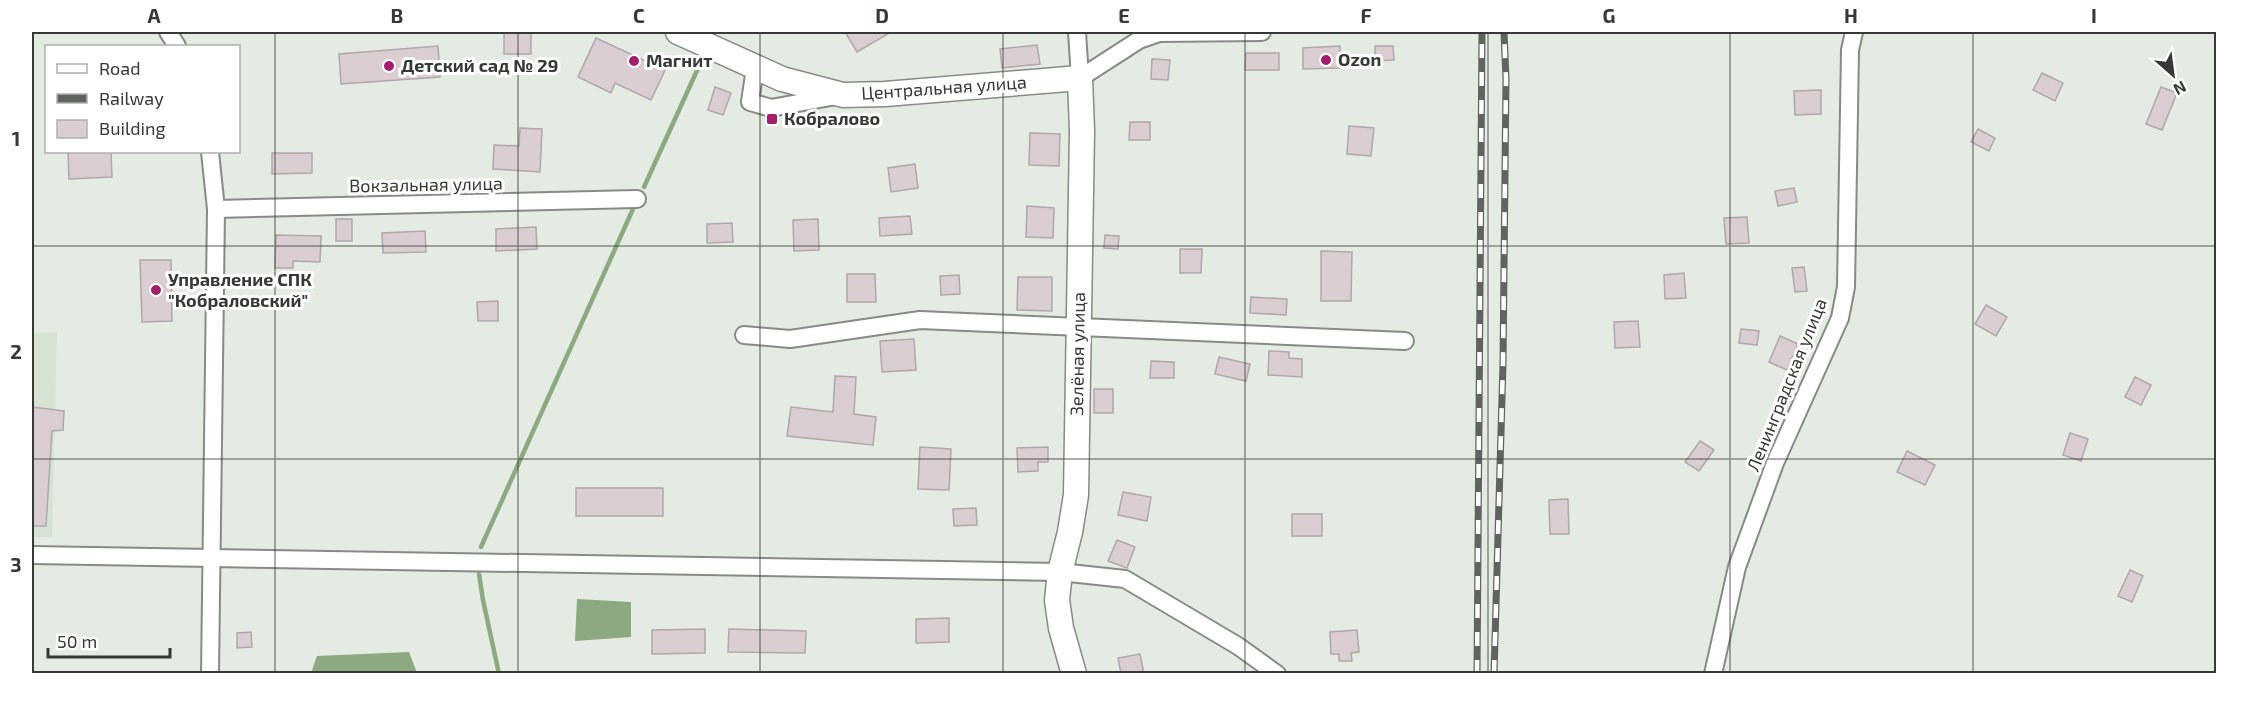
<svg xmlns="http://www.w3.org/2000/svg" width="2248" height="705" font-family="'Exo 2',sans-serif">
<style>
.built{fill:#d6e2d2}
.water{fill:#8ca982}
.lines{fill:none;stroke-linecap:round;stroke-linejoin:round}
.stream{stroke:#8ca982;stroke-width:4.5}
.building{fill:#daced3;stroke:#b1a6ab;stroke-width:1.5}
.street-casing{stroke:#858c83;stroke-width:20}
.secondary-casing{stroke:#858c83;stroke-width:27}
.street{stroke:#fff;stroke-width:16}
.secondary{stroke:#fff;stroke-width:24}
.rail-casing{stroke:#60645f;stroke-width:7}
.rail{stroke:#fff;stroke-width:4.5;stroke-dasharray:14;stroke-linecap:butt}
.grid{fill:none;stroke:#363935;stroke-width:1.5;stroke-opacity:0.55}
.poi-dot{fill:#a21e6c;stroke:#fff;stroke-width:2}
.labels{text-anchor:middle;stroke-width:6;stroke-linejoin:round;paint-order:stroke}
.poi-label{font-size:18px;font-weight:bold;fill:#363935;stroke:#fff;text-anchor:start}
.street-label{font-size:18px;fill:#363935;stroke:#fff}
.neatline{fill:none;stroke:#363935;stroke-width:2}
.grid-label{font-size:20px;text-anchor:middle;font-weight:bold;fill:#363935}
</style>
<rect width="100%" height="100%" fill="#e4ebe2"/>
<!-- built -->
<path class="built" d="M57,332l-5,205h-20v-204z"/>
<!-- water -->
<g class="water">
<path d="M577,599l54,3v35l-56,4z"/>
<path d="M409,652l8,21h-106l6,-17z"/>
</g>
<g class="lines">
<!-- stream -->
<g class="stream">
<path d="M644,187l56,-123"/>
<path d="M481,547l152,-338"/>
<path d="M479,574l4,26 16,74"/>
</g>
</g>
<!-- building -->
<g class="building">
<rect x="504" y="32" width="27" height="22"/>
<path d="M845,32h46l-34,20z"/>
<path d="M596,38l69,32 -14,30 -36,-17 -4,10 -33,-16z"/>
<path d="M1037,45l3,19 -38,4 -2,-19z"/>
<path d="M438,46l2,31 -99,7 -2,-30z"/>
<path d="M1340,46l1,22 -38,1v-21z"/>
<path d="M1375,46h18l1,14 -19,1z"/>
<path d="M1246,53h33v17h-34z"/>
<path d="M1152,59l18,1 -2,20 -17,-1z"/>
<path d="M2042,73l21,10 -8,18 -22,-11z"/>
<path d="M715,87l16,6 -8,22 -15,-5z"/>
<path d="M2161,87l16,6 -15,37 -16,-6z"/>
<path d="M1821,90v24l-26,1 -1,-24z"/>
<path d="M1130,122h20v18h-21z"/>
<path d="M1349,126l25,2 -3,28 -24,-2z"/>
<path d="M520,128l22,1 -2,43 -47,-3 1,-24 25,1z"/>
<path d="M1978,129l17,9 -6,13 -18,-9z"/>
<path d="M1030,133l30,1 -1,32 -30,-1z"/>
<path d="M68,152h43l1,25 -43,2z"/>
<path d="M272,153h40v20l-40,1z"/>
<path d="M915,164l3,24 -27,4 -3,-24z"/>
<path d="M1794,188l3,14 -19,4 -3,-15z"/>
<path d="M1027,206l27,2 -1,30 -27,-1z"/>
<path d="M910,216l2,18 -32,2 -1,-18z"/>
<path d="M1747,217l2,26 -23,1 -2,-26z"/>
<rect x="336" y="219" width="16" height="22"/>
<path d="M818,219l1,31 -25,1 -1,-31z"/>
<path d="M732,223l1,19 -26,1v-19z"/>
<path d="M536,227l1,22 -41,2v-22z"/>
<path d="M425,231l1,21 -43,1 -1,-20z"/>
<path d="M276,235l45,1 -1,26 -27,-1v7h-18z"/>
<path d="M1105,235l14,1 -1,13 -14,-1z"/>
<path d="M1180,249h22l-1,24h-21z"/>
<path d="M1321,251l31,1 -1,49h-30z"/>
<path d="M140,260h31l1,61 -30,1z"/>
<path d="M1804,267l3,24 -12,1 -3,-24z"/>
<path d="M1684,273l2,25 -21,1 -1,-24z"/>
<path d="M847,274h28l1,28h-29z"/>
<path d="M959,275l1,19 -19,1 -1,-19z"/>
<path d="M1018,277h34v34l-35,-1z"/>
<path d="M1251,297l36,2 -1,16 -36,-2z"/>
<path d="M498,301v20h-20l-1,-19z"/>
<path d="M1986,305l21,12 -11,19 -21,-12z"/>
<path d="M1638,321l2,26 -25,1 -1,-26z"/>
<path d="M1741,329l18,2 -2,14 -18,-2z"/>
<path d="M1780,336l18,8 -11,26 -18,-8z"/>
<path d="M914,339l2,31 -34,2 -2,-31z"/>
<path d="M1269,351l20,1v6l13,1v18l-34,-2z"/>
<path d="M1219,357l31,7 -4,17 -31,-7z"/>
<path d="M1151,361l23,1v16h-24z"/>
<path d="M835,376l21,1 -2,37 22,3 -3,28 -86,-9 4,-29 42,5z"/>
<path d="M2135,377l16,8 -10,20 -16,-8z"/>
<rect x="1094" y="389" width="19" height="24"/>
<path d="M32,407l32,4 -1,19 -11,1 -6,95h-14z"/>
<path d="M2070,433l18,6 -7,22 -18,-6z"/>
<path d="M1700,441l14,9 -15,21 -14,-9z"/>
<path d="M920,447l31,2 -2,41 -31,-1z"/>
<path d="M1048,447v15h-10v9l-20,1 -1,-24z"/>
<path d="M1907,451l28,14 -10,20 -28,-13z"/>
<rect x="576" y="488" width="87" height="28"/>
<path d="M1123,492l28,5 -4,24 -29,-6z"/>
<path d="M1568,499l1,35h-19l-1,-34z"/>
<path d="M976,508l1,17 -23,1 -1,-17z"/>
<rect x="1292" y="514" width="30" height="22"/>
<path d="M1117,540l18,7 -8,21 -19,-7z"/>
<path d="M2130,570l13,6 -11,26 -14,-6z"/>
<path d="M949,618v24l-33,1v-24z"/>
<path d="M705,629v24l-53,1v-24z"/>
<path d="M729,629l77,2 -1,22 -77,-1z"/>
<path d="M1357,630l2,22 -8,1 1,8h-13v-7h-8l-1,-22z"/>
<path d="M251,632l1,15 -15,1v-15z"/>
<path d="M1140,654l4,20h-23l-3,-16z"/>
</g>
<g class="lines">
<defs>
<g id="street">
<path d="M168,32l9,14"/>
<path d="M1077,32l3,46 59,-38 20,-7 103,-1"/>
<path d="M755,68l-5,34 21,6 65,-12"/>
<path d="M210,152l6,57 -6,465"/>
<path d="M216,209l421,-10"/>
<path d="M744,335l46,4 130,-19 485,21"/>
<path d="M32,555l1028,17 65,7 113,67 39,28"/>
<path d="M1713,674l24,-107 38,-104 65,-145 6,-31 4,-237 4,-18"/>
</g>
<path id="secondary" d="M678,32l104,47 61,16 42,-1 195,-16 2,53 -6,364 -6,37 -10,40 -3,28 4,28 13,46"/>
</defs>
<!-- street casing -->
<use href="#street" class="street-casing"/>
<!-- secondary casing -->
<use href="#secondary" class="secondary-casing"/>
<!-- street -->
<use href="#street" class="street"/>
<!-- secondary -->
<use href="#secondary" class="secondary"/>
<defs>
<g id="rail">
<path d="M1477,674l5,-642"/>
<path d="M1494,674l9,-311 3,-284 -2,-47"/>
</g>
</defs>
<!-- rail casing -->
<use href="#rail" class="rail-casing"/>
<!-- rail -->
<use href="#rail" class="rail"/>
</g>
<!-- grid -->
<path class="grid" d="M275,32v642M518,32v642M760,32v642M1003,32v642M1245,32v642M1488,32v642M1730,32v642M1973,32v642M32,246h2184M32,459h2184"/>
<!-- markers -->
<g class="poi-dot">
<circle cx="1326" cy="60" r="6"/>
<circle cx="634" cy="61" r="6"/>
<circle cx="389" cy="66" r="6"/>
<rect x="766" y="113" width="12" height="12" rx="3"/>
<circle cx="156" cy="290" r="6"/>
</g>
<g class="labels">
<!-- poi labels -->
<g class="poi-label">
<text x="1338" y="66">Ozon</text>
<text x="646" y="67">Магнит</text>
<text x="401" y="72">Детский сад № 29</text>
<text x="784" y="125">Кобралово</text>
<text x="168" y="286">Управление СПК<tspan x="168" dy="21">"Кобраловский"</tspan></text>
</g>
<!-- street labels -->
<g class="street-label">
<text transform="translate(944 88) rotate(-4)" y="6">Центральная улица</text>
<text transform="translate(426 185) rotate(-1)" y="6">Вокзальная улица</text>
<text transform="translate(1078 354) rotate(-89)" y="6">Зелёная улица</text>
<text transform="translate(1787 385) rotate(-68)" y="6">Ленинградская улица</text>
</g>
</g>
<!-- border -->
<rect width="2248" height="705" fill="none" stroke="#ffffff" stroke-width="66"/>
<!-- legend -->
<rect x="45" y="45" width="195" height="108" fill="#ffffff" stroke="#afb0ae" stroke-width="1.5"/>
<rect x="57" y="64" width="30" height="9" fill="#ffffff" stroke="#afb0ae" stroke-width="1.5"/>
<text x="99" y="75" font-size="18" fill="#363935">Road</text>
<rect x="57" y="94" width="30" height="9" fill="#60645f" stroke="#afb0ae" stroke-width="1.5"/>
<text x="99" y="105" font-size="18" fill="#363935">Railway</text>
<rect x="57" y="120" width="30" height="18" fill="#daced3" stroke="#afb0ae" stroke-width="1.5"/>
<text x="99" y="135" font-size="18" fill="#363935">Building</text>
<!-- north arrow -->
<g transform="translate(2173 75) rotate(152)" stroke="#ffffff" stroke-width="4.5" paint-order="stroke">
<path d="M0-4.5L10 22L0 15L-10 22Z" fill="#363935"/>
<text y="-9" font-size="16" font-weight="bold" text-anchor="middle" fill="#363935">N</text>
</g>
<!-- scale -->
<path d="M48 648v9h122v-9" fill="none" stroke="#363935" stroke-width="3"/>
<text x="57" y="648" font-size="18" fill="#363935" stroke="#ffffff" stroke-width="4.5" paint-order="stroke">50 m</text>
<rect x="33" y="33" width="2182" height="639" class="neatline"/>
<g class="grid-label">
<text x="154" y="23">A</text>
<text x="397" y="23">B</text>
<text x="639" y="23">C</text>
<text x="882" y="23">D</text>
<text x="1124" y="23">E</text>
<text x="1366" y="23">F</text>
<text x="1609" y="23">G</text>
<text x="1851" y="23">H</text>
<text x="2094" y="23">I</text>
<text x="16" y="146">1</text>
<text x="16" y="359">2</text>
<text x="16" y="572">3</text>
</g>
</svg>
